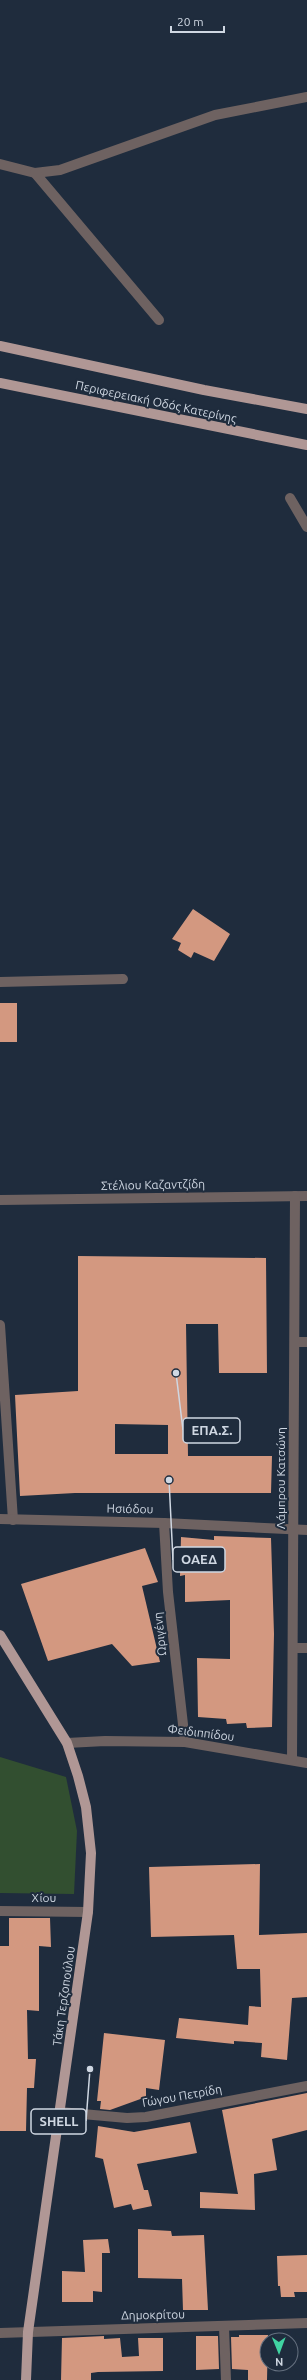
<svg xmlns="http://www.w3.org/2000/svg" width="307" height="2380" font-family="Ubuntu,sans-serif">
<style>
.green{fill:#324f30}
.building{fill:#d39880;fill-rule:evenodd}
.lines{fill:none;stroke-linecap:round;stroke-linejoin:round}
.minor{stroke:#6e6261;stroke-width:10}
.major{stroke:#b09795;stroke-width:10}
.labels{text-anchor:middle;stroke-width:4;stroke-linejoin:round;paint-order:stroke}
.street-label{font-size:12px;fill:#cfd7e2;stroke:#1f2c3d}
.leader{fill:none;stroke:#cfd7e2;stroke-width:1.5}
.callout-dot{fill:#cfd7e2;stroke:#1f2c3d;stroke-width:1.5}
.callout{fill:#1f2c3d;stroke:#cfd7e2;stroke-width:1.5}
.callout-label{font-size:13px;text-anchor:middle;font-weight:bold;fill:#cfd7e2}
</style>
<rect width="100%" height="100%" fill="#1f2c3d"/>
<!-- green -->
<path class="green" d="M0,1757l66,20 11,54 -3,63 -74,-1z"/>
<!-- building -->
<g class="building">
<path d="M193,909l37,25 -16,27 -20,-9 -3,6 -13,-8 3,-7 -9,-4z"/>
<rect x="0" y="1003" width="17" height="39"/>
<path d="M78,1256l188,2 1,115h-48l-1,-49h-32l2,132h84l-1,37h-196l-55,3 -5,-101 63,-4zM115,1424l53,1v29h-53z"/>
<path d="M214,1536l57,2 3,96 -2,93 -25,1 -1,-5 -19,1 -1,-5 -28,-2 -1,-59 33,1v-59l-45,2v-27l-5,1 1,-39 33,3z"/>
<path d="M145,1548l13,34 -16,4 18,76 -28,4 -20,-22 -64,17 -27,-77z"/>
<path d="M260,1864l-1,71 48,-2v64l-15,1 -5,62 -26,-3 1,-14 -28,-2v3l-58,-6 3,-20 69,7 1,-19 12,1 -1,-38h-23l-3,-34 -83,2 -2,-70z"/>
<path d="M9,1918h41l1,29 -12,-1v65l-12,-1 1,49h8l-2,29h-7l-1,43h-26v-185h9z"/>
<path d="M104,2033l61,7 -6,50 -13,-2v9l-36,13 -10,-1 1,-8h-4z"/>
<path d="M307,2093v37l-35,9 5,31 -23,4 1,36 -55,-2v-16l38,2 -16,-84z"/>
<path d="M190,2122l7,31 -60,11 7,26h4l4,16 -19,4 -2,-6 -17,4 -11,-49 -8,-2 3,-31 36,6z"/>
<path d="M138,2229l33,2 1,5 32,-1 4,75h-25l-1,-31 -44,-1z"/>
<path d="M108,2239l2,14h-8v39l-9,-1v11h-31v-31l23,1 -2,-32z"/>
<path d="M307,2255v37h-13l1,5h-14l-1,-11h-2l-1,-30z"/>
<path d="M239,2335h29l-1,45h-19v-10l-16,-1 -1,-32h8z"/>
<path d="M104,2336v3l16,-1 2,19 17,-1 -1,-18h25v33l-65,1 -7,1v7h-30l1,-42z"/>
<path d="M196,2336h22l1,33 -23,1z"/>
</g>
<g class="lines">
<!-- minor -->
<g class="minor">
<path d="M0,164l35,9 25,-3 155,-55 92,-18"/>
<path d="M35,173l124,147"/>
<path d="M290,498l17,29"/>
<path d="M0,982l123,-3"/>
<path d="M0,1200l307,-4"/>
<path d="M0,1325l13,195"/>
<path d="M295,1342h12"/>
<path d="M0,1519l164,4 143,7"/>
<path d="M164,1523l4,69 17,150"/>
<path d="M294,1648h13"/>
<path d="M67,1743l38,-2 80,1 122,21"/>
<path d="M292,1760l3,-564"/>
<path d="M0,1911l88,1"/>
<path d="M60,2112l67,6 19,-1 161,-31"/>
<path d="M224,2327l2,53"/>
<path d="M0,2333l307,-10"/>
</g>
<!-- major -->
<g class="major">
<path d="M0,346l204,44 103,19"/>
<path d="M0,383l307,62"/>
<path d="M0,1635l67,108 11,33 8,31 5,46 -3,59 -60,420 -2,48"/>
</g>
</g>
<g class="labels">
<!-- street labels -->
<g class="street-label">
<text transform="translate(156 402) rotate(12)" y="4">Περιφερειακή Οδός Κατερίνης</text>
<text transform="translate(153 1185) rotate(-1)" y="4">Στέλιου Καζαντζίδη</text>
<text transform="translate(281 1478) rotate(-90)" y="4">Λάμπρου Κατσώνη</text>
<text transform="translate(130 1509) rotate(1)" y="4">Ησιόδου</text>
<text transform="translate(160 1634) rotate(-96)" y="4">Ωριγένη</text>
<text transform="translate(201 1733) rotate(7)" y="4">Φειδιππίδου</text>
<text x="44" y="1902">Χίου</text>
<text transform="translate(64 1996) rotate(-82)" y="4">Τάκη Τερζοπούλου</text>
<text transform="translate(182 2096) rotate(-10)" y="4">Γώγου Πετρίδη</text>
<text transform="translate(153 2315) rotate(-1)" y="4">Δημοκρίτου</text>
</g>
</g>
<!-- callouts -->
<path class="leader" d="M176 1373L183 1430M169 1480L173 1560M90 2069L86 2121"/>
<g class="callout-dot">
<circle cx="176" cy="1373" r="4"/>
<circle cx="169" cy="1480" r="4"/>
<circle cx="90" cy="2069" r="4"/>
</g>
<g class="callout">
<rect x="183" y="1418" width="57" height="25" rx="4"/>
<rect x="173" y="1547" width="52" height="25" rx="4"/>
<rect x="31" y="2109" width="55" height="25" rx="4"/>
</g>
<g class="callout-label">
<text x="212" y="1435">ΕΠΑ.Σ.</text>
<text x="199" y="1564">ΟΑΕΔ</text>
<text x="59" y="2126">SHELL</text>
</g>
<!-- north arrow -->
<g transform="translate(279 2352) rotate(179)"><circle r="19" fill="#1f2c3d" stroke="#65707f"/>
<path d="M0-3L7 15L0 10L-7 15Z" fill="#40d4a2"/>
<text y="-6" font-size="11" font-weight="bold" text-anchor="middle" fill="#cfd7e2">N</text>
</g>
<!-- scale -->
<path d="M171 26v6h53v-6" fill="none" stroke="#cfd7e2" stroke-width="2"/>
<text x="177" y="26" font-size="12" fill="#cfd7e2" stroke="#1f2c3d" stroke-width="3" paint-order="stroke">20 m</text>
</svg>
